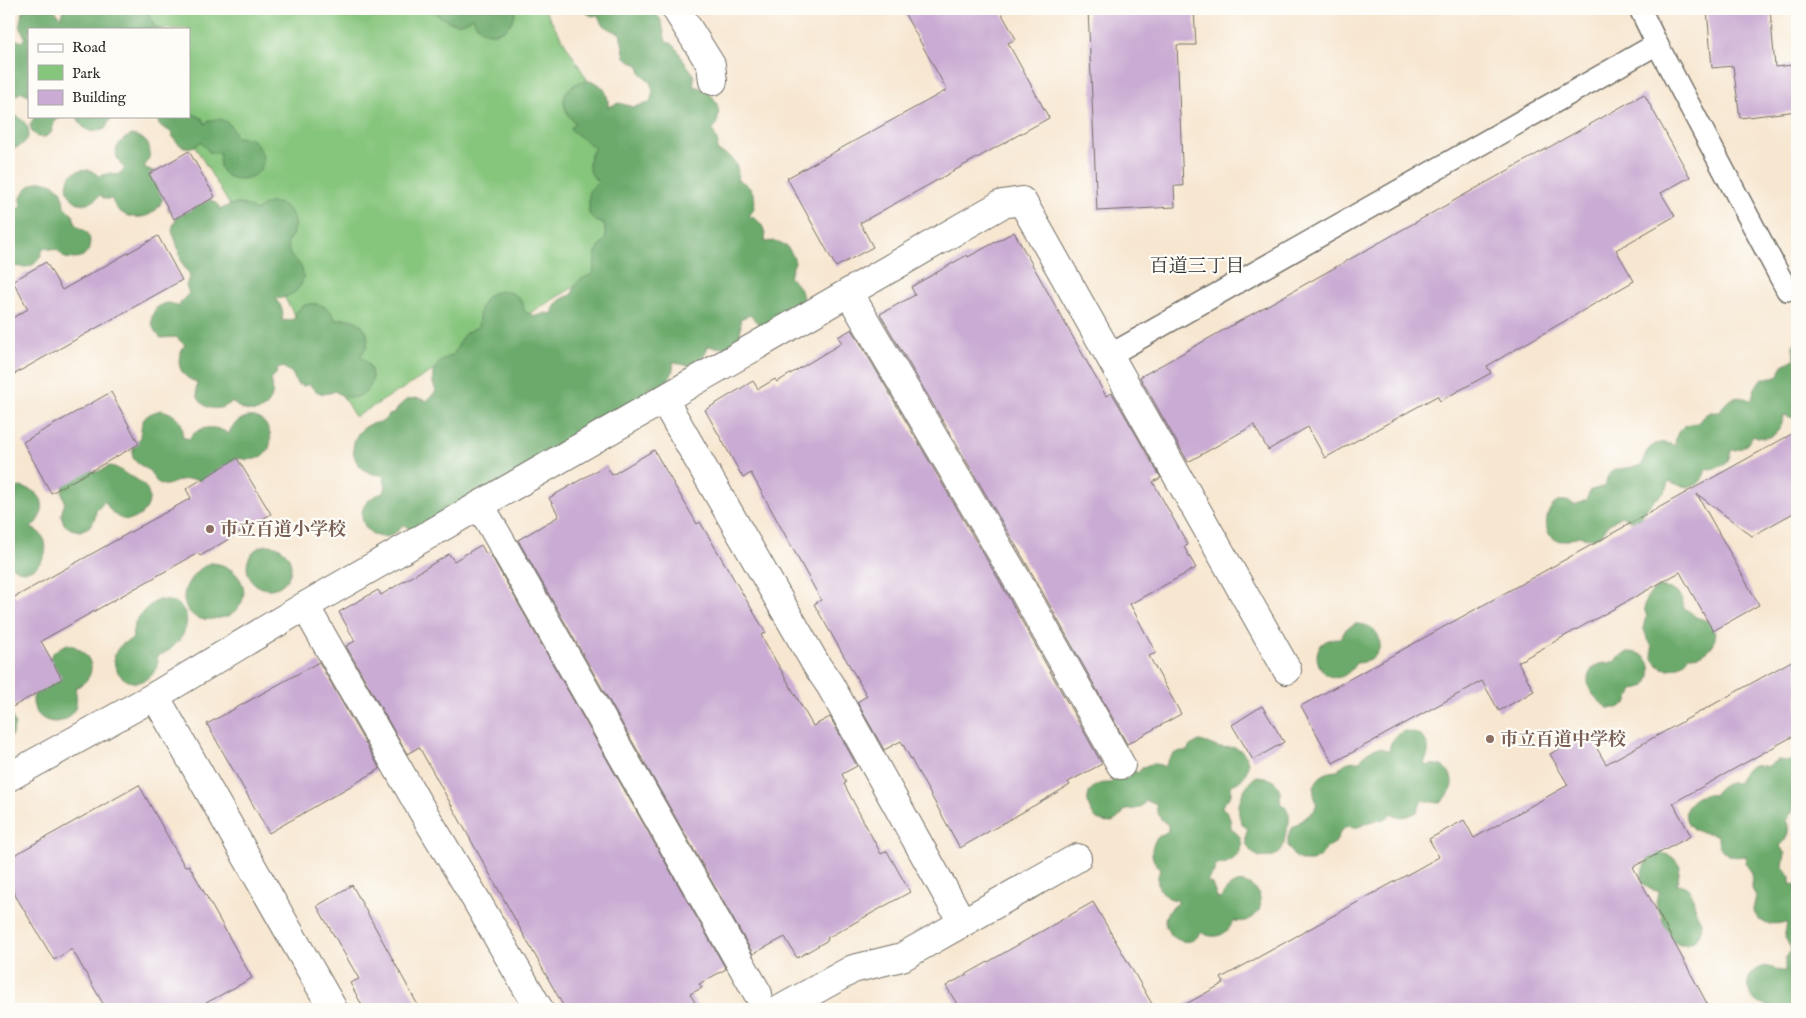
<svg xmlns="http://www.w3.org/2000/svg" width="1806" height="1018" font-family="'IM FELL English','Noto Serif JP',serif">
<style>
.green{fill:#85c57c;stroke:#587854}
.forest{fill:#6caa6c;stroke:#4c6a4c}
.building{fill:#caabd3}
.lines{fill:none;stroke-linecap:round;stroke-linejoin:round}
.lane-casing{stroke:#726d65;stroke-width:24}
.street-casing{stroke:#726d65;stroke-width:30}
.lane{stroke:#fff;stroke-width:21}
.street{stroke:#fff;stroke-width:28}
.education-dot{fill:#8d6e63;stroke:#fdfcf7;stroke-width:2}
.labels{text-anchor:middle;stroke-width:4.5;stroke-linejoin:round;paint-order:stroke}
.education-label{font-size:18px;font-weight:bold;fill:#785e54;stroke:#fdfcf7;text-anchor:start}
.neighbourhood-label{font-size:19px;fill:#2b2b2b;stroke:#fdfcf7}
</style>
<rect width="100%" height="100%" fill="#fdfcf7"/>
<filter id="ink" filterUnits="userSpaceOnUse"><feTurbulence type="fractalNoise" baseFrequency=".02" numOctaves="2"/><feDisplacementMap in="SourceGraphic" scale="10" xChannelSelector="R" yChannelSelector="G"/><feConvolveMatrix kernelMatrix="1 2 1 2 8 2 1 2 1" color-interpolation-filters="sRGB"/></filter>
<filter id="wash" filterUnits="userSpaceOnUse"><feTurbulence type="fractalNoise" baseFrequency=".0096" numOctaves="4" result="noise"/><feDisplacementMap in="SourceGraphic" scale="20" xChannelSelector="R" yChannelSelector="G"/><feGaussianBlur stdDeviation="1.12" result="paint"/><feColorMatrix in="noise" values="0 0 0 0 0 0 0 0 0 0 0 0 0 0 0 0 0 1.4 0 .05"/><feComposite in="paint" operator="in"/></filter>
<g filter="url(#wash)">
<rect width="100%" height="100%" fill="#f7e7d1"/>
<!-- green -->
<path class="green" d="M113,9h431l133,217 -322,191 -178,-301h12v-87h-64z"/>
<!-- forest -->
<g class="forest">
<path d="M25,9h29l7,9 2,-9h83l9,18 7,2h-133v66l-7,-3 -10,5 -3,10v-91l3,6 -2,15 12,5 3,-5c-6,-11 -7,-17 0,-28z"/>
<path d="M431,9h85v1c-5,28 -36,31 -43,7 -13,12 -32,4 -42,-8z"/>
<path d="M579,9h64c22,5 18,15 23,32 10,3 11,9 16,17 6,11 15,14 11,28 22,4 33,25 20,44l5,14 -1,7c14,4 24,13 20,29 16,4 24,23 12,36 12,3 18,15 16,26 17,-3 25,4 30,20l-6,15c14,12 17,21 12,39l-39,12 -12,-13 -10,4c5,24 -12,32 -32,27 -5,17 -19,24 -35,15 3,16 -10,27 -25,27l-2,14 -114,89 -120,41 -8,-8c-27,38 -67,-18 -21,-31l3,-6 -3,-12c-39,0 -40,-51 -1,-53l7,-7 6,-2c7,-14 18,-18 32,-12l9,-10c-9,-17 0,-30 17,-36 10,-15 5,-21 25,-28 1,-8 1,-17 5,-24 6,-15 29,-16 38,-2 2,3 3,8 4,11l11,4 10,-3 6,1c3,-12 9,-16 20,-19 3,-13 9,-17 21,-21l3,-22 10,-14 -2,-15 -7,-1 -8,-8v-23l9,-9c-11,-10 -12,-22 -3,-34l-25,-19 5,-6c-38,-39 36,-63 33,-16l11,-4 14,4 17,-4 3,-12 -3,-9 -9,-9 -2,-7 -14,-9 -5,-24c-11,-3 -18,-6 -22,-18l-6,1z"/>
<path d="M189,106l3,7 11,6 2,5c12,-11 29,-2 30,13l16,1c42,42 -40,59 -31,16l-11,-2 -8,-10c-13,11 -25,4 -30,-10l-12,-7 -2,-9h32z"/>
<path d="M9,114c25,5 27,31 1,35l2,9 -3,6z"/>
<path d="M35,116h30l-10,4 -4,13 -6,4h-8l-5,-5 -2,-7z"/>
<path d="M77,116h35l-7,13c-14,5 -23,2 -28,-13z"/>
<path d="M132,135c18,3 23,17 12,32l11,5c2,7 8,16 8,23 -3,28 -44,30 -51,4h-7l-5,-4c-24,27 -47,-15 -22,-24 9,-4 14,0 21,5l12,-3 6,2 8,-6c-13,-12 -12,-27 7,-34z"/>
<path d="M42,181l11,3 9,7 2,15 9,9 3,10 11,7 3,8 -1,10 -6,6 -9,3 -9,-1 -8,-8 -14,-2c-3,15 -12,22 -28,18l-6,3v-58l12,-3c-3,-15 7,-24 21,-27z"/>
<path d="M210,199l8,6 2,5c11,-8 25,-8 36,1 22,-23 53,7 31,31 2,4 1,8 3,12 1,4 8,7 10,11 11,19 -8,33 -25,34 7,7 9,12 7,22l12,-2c4,-22 36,-19 41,1 25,-7 44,16 25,36 29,22 0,56 -25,35 -11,5 -18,3 -26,-7l-5,2 -7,-2 -5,-11 -9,-6 -5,1 -2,6 -5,5c8,29 -17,43 -39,23 -17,14 -40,4 -35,-20 -18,-4 -23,-23 -12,-37l-9,-8 -15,1c-21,-18 -2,-45 18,-31l2,-5 8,-9 -3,-7 4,-12c-9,-7 -10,-19 -13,-29 -3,-13 -9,-12 0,-27l-9,-8 -1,-10z"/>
<path d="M1797,339v80l-14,-4c0,16 -13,29 -30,20 -5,10 -10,15 -22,15 -1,15 -12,19 -25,19 -6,24 -22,19 -37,12 -2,13 -8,13 -17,21 -9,9 -11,26 -31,14l-13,9 -6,9 -9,5 -15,-3c-47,25 -36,-54 -3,-31l11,-5 5,-10 15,-4c-1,-23 25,-15 37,-22 1,-17 16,-27 32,-18 0,-15 8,-23 23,-23 6,-9 11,-12 22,-12 8,-14 18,-17 32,-10 2,-17 8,-25 26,-24l5,-12 11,-6 -1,-13z"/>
<path d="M161,410c13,3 25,11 21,27l7,2c10,-14 27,-14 40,-5 2,-8 8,-13 15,-16 31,-11 42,52 -6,40v6l-30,19c-9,-4 -20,-5 -30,-2 -6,2 -11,6 -18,3 -7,-3 -7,-11 -12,-14 -8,-6 -20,-9 -14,-23 1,-4 6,-7 6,-10 2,-17 2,-22 21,-27z"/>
<path d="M110,466c9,1 12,7 20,10 47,20 -5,71 -25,25l-9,10 -1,7 -6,9 -9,4 -9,-2 -7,-5 -3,-9 4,-13 -3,-10 3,-12 19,-11 13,3z"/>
<path d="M20,487c26,4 29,24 11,41 33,12 4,61 -22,36v-74z"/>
<circle cx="269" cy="567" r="22"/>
<path d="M211,563c30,1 46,35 19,52 -6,3 -12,3 -18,4 -6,1 -13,1 -18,-3 -22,-16 -4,-45 17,-53z"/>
<path d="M1659,587c15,1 24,7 25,22 6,1 8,5 12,8 5,2 10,2 14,7 14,17 -3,33 -21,32 -7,12 -26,20 -35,4 -3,-5 -1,-10 -3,-15 -5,-11 -11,-16 -4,-29 -7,-13 1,-23 12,-29z"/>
<path d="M158,600c45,0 31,46 -1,56 2,6 0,13 -4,18 -28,28 -60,-23 -20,-35 -3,-16 12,-32 25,-39z"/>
<path d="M1355,624c33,-1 33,39 1,39 -27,44 -64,-25 -15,-25l5,-9z"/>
<path d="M68,644c25,7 33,33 7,44 11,43 -42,43 -42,12 0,-8 6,-18 9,-25 6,-16 9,-25 26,-31z"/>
<path d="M1628,652c21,0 28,16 18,34l-13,4 -6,13 -9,5h-10c-13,-8 -29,-26 -14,-41 6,-5 11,-3 18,-5 4,0 11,-8 16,-10z"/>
<path d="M9,710l6,14 -3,11 -3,4z"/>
<path d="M1404,731c19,1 31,14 20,32l2,3c26,-8 37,24 12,37l-16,-3 -5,12c-10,5 -16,7 -26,1 -5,8 -11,7 -19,8 -9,3 -13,9 -24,5l-7,5 -6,12 -9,5 -5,8 -9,5h-10l-9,-6 -5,-9v-10l5,-9 21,-16 3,-8c-9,-17 2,-32 21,-32 5,-9 12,-10 22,-10 7,-11 17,-17 29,-10 1,-10 6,-15 15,-20z"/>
<path d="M1199,741c8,1 19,7 21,7 8,0 15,-3 23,4 11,12 2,30 -12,33v10l-10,12c9,5 10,13 10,22 22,13 6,36 -16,36v5l-8,11 5,3 5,14 4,1c17,-39 57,1 31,19 -6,4 -12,4 -19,3 -5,14 -19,20 -32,11 -15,27 -57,-10 -23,-29v-3c-18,-1 -25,-17 -17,-32 -11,-6 -12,-22 -3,-31 3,-2 7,-4 10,-6v-6c-8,-6 -12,-11 -12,-22l-11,-2c-3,8 -12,9 -20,9 -26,41 -61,-30 -14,-27 6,-10 17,-17 27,-10 6,-10 18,-11 27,-6 4,-11 10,-17 22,-16l3,-5z"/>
<path d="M1797,756v36l-5,4 2,14 -8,10c5,9 2,19 -6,26l5,8 -2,13 7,10v7l7,1v124h-30l1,-3c-22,-1 -29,-33 -6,-39 9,-2 15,5 23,4v-12l7,-10 -8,-11 3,-15 -20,1 -9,-5 -5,-9 3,-14 -5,-9 1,-14 -7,-10 1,-8c-15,6 -29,-4 -28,-19 -8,-5 -18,-1 -26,-8 -17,-15 2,-37 21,-33 7,-10 13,-13 26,-12 0,-14 16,-21 28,-16l10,-7 13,1z"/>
<path d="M1257,776c17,1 26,10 23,27 13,8 10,18 6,30 -2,3 -1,8 -2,11 -5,17 -28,18 -36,3 -3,-5 -3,-12 0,-18 -18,-11 -7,-44 9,-53z"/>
<path d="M1656,853c13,0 18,3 24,14l-3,17c11,0 18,11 17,21 0,9 10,15 7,25 -6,23 -40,16 -38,-7 0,-12 -13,-14 -3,-32 -25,0 -22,-28 -4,-38z"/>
</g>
<g id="blocks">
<!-- building -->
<g class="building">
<path d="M902,9h97l17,30 -8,4 41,75 -189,105 13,24 -37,20 -49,-89 160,-88z"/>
<path d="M1088,9h106l2,36h-19l6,141h-9l1,21 -78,4z"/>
<path d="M1707,9h63l5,58 17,-2 5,46 -57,7 -7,-52 -21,2z"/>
<path d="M1644,94l46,83 -29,16 14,23 -59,34 18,31 -147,85 4,7 -51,28 -3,-5 -112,62 -17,-31 -40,23 -14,-25 -66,37 -48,-85z"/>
<path d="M189,151l26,46 -41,22 -25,-45z"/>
<path d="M1014,232l92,164 6,-3 49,85 -8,4 35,63 -4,2 12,21 -66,36 26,49 -7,3 32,58 -54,30 -98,-176 -149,-254 35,-19 -4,-8 56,-32 1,2z"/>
<path d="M158,236l24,44 -173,97v-57l19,-11 -15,-28 33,-19 16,28z"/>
<path d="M852,329l149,255 101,180 -34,18 2,3 -110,63 -59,-107 -17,9 -27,-48 10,-6 -53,-92 7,-4 -70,-127 -8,5 -38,-68 48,-29 5,8 17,-10 2,3 65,-39 -4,-6z"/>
<path d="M111,392l28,52 -88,49 -28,-51z"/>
<path d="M1797,431v80l-45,25 -55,-42 62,111 -46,26 -33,-59 -162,90 16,29 -35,20 -17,-30 -149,82 -32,-57z"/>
<path d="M654,450l43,74 3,-2 66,111 -5,2 52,91 17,-9 27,49 -15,8 4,9 -2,1 37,70 6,-3 23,41 -83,46 1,2 -31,18 -12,-21 -32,17 -235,-414 41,-24 -10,-18 57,-33 6,10z"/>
<path d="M237,458l34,56 -71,42 -2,-3 -157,88 21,38 -53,30v-124l6,12 176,-99 -5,-9z"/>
<path d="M481,545l5,9 3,-2 237,417 -27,15 3,4 -12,6 9,15h-134l-146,-262 -12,7 -61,-108 9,-5 -16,-29 39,-22 3,5 68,-41 5,7z"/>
<path d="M1797,658v76l-124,69 18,33 -58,31 77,142h-533l47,-26 -3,-5 218,-121 -10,-18 35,-19 10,18 94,-53 -18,-31 38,-21 18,31z"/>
<path d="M319,662l61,107 -111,64 -62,-109z"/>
<path d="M1262,706l22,36 -31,18 -21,-35z"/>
<path d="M139,785l46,82 4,-2 63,113 -57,31h-89l-34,-60 -18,11 -45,-75v-27z"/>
<path d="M352,885l68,124h-56l-14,-26 9,-4 -42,-73z"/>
<path d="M1093,902l62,107h-195l-14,-23z"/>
</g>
</g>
</g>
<g filter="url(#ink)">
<use href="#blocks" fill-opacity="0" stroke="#726d65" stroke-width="1"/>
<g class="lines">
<defs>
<g id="lane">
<path d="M1640,9l17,35 130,246"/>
<path d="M1110,355l547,-311"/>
</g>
<g id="street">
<path d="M676,9l35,56 2,16"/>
<path d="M849,293l166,283 106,189"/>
<path d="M664,400l153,266 13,19 132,237"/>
<path d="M480,505l278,489"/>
<path d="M305,606l112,196 58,96 64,111"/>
<path d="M155,696l178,313"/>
<path d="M9,777l146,-81 150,-90 697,-402 20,-3 265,469"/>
<path d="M781,1009l72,-40 49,-12 175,-99"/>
</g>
</defs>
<!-- lane casing -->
<use href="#lane" class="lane-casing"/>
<!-- street casing -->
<use href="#street" class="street-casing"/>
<!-- lane -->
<use href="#lane" class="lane"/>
<!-- street -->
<use href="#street" class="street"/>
</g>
</g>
<!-- markers -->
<g class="education-dot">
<circle cx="210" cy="529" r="5"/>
<circle cx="1490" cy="739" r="5"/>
</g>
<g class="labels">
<!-- education labels -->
<g class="education-label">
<text x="220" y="535">市立百道小学校</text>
<text x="1500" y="745">市立百道中学校</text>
</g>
<!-- neighbourhood labels -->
<g class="neighbourhood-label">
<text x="1197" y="272">百道三丁目</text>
</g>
</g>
<!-- margin -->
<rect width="1806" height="1018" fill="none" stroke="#fdfcf7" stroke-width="30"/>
<!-- legend -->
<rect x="28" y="28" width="162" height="90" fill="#fdfcf7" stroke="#a9a8a5"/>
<rect x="38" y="44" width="25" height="8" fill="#ffffff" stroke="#a9a8a5"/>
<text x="72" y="52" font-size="15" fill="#2b2b2b">Road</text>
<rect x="38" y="65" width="25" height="15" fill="#85c57c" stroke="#a9a8a5"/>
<text x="72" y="78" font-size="15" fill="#2b2b2b">Park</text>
<rect x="38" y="90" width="25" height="15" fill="#caabd3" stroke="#a9a8a5"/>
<text x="72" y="102" font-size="15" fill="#2b2b2b">Building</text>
</svg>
